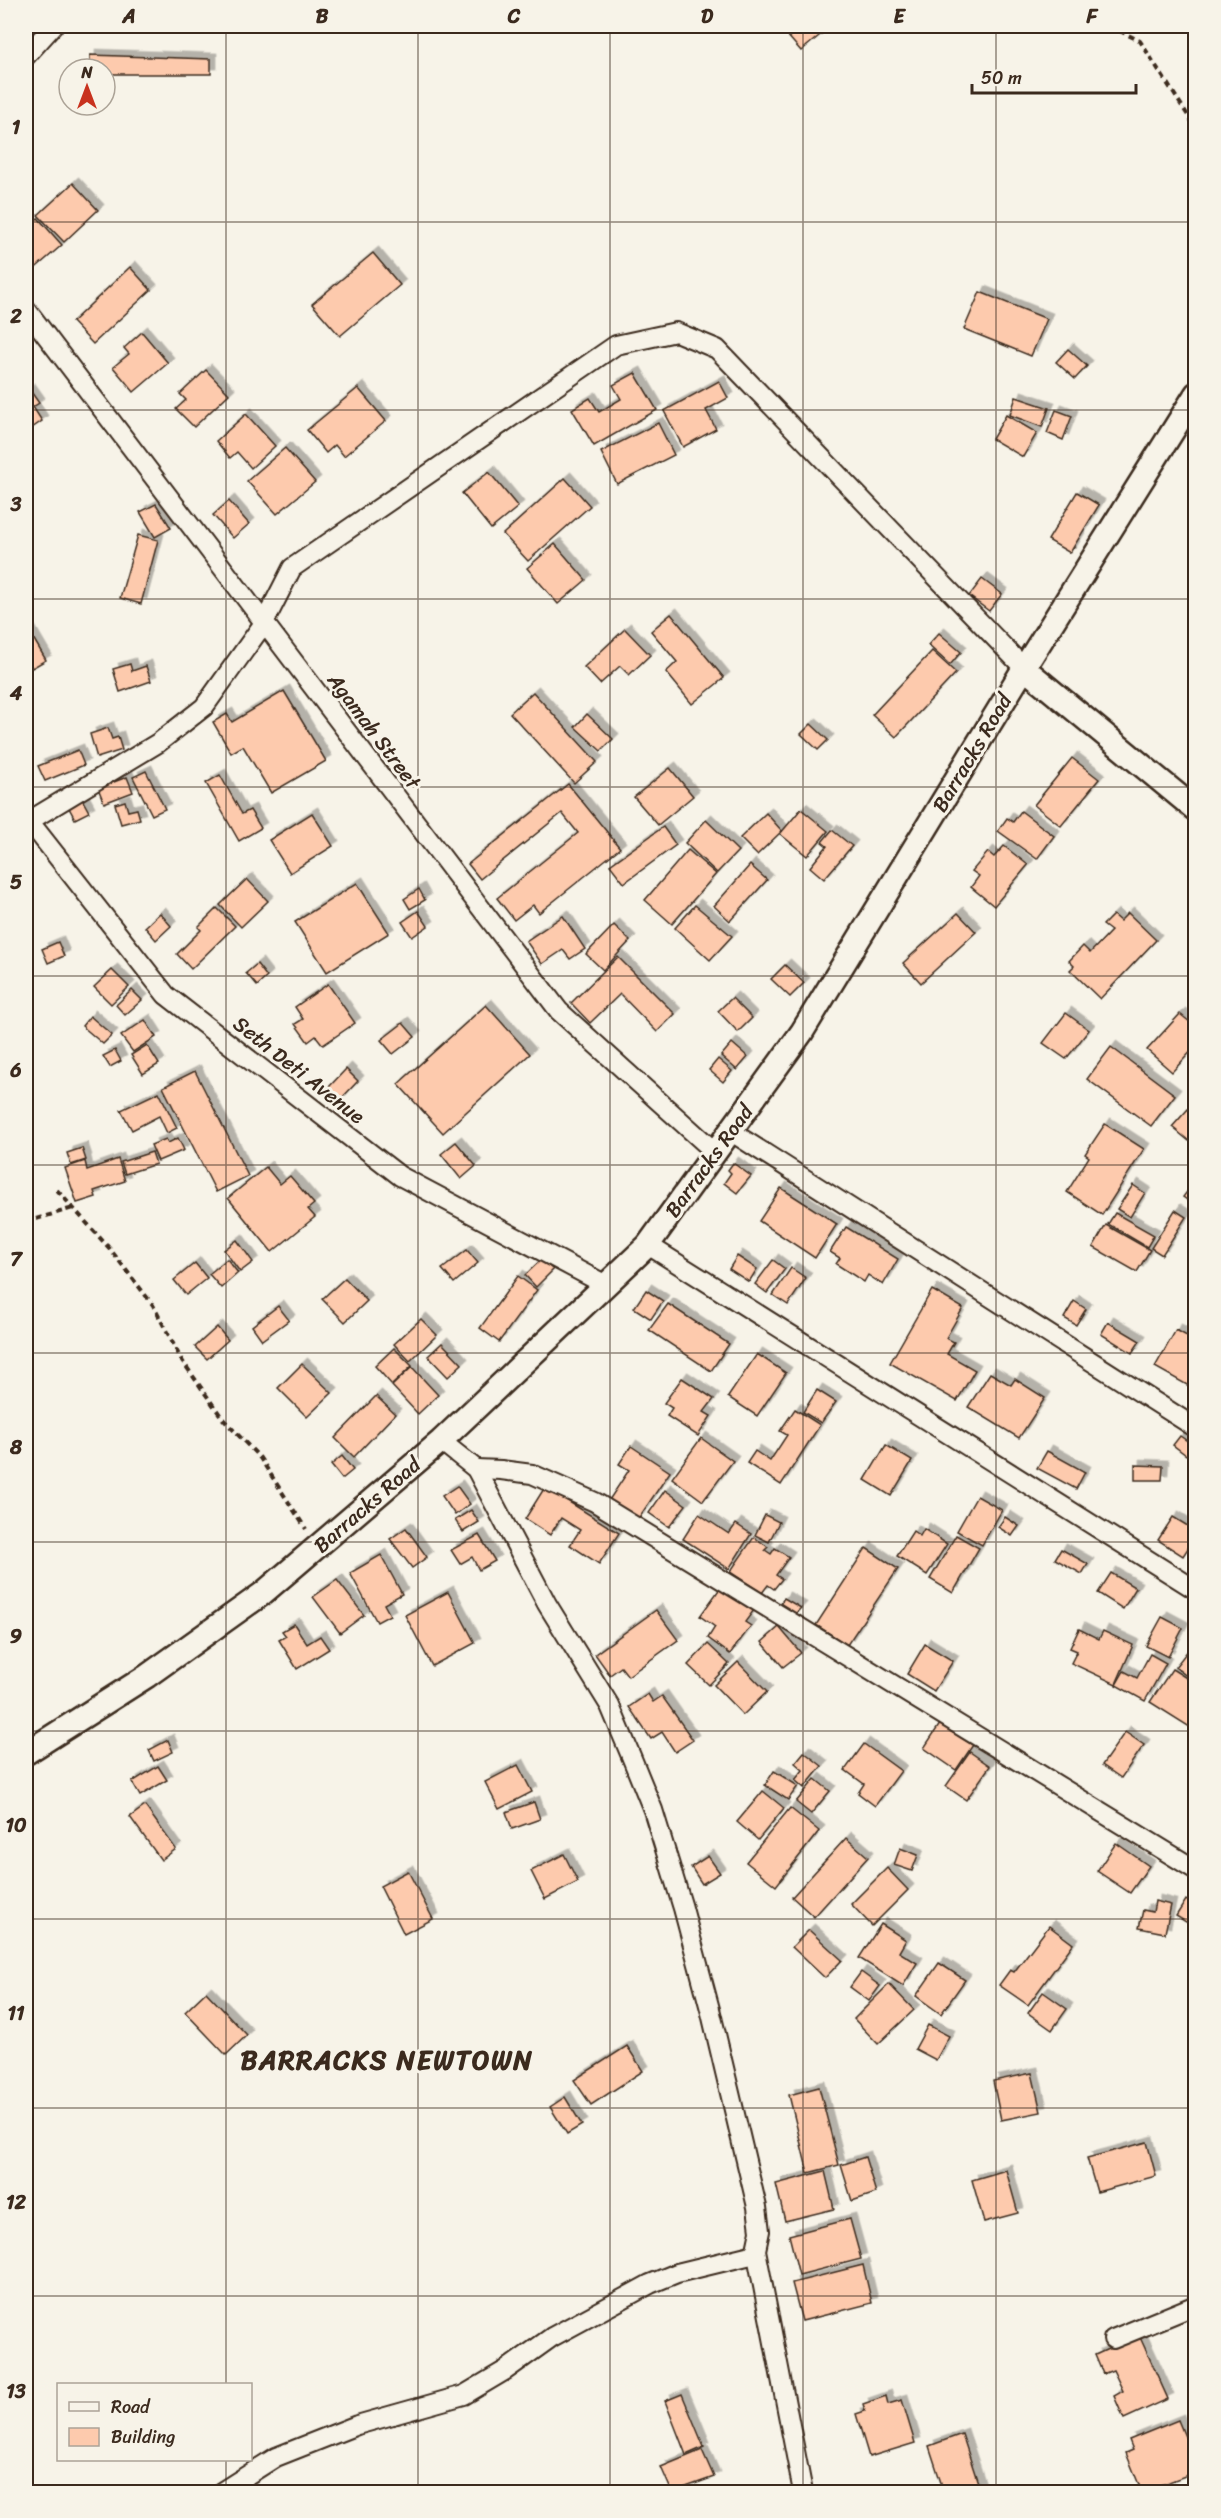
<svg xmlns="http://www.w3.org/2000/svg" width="1221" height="2518" font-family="Sriracha,sans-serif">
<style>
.building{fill:#fdcaad;stroke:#3b2a1e;stroke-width:1.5;filter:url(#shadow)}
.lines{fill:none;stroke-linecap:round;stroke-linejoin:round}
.minor-casing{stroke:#3b2a1e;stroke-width:22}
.tertiary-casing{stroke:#3b2a1e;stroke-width:27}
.path{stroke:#3b2a1e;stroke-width:4;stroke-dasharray:6 4.5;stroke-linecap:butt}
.minor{stroke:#f7f3e8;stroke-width:18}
.tertiary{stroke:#f7f3e8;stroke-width:22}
.grid{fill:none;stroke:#3b2a1e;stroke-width:1.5;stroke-opacity:0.55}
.labels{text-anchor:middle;stroke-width:6;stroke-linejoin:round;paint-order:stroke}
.street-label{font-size:21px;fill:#3b2a1e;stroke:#f7f3e8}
.district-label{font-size:27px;font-weight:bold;letter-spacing:1.5px;fill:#3b2a1e;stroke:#f7f3e8}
.neatline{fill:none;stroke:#3b2a1e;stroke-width:2}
.grid-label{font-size:20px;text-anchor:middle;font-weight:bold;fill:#3b2a1e}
</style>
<defs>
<filter id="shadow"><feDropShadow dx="5.5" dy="-5.5" stdDeviation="0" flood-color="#0004"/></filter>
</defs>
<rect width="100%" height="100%" fill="#f7f3e8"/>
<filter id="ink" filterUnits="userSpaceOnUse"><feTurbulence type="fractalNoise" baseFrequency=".0167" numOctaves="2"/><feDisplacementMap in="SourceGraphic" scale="12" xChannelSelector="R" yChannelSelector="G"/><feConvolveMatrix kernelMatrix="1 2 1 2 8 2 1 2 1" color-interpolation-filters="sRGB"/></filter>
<g filter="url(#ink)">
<!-- building -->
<g class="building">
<path d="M779,26h42l4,5 -24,20z"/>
<path d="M90,55l121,4v15h-106v-5h-15z"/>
<path d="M73,183l25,27 -34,32 -26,-27z"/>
<path d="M38,218l24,27 -31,27 -5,-7v-36z"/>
<path d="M373,253l27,32 -60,51 -28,-32z"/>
<path d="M130,267l21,23 -58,54 -21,-22z"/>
<path d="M980,292l67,27 -16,37 -67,-27z"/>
<path d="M142,332l26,31 -34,29 -21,-25 16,-13 -5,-6z"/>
<path d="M1068,349l19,17 -12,13 -19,-17z"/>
<path d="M206,370l23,24 -35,33 -18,-18 10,-9 -6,-6z"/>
<path d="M635,373l22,37 -63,36 -22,-37 18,-11 9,14 22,-13 -8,-14z"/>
<path d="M719,381l9,17 -22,12 10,19 -33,18 -19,-36z"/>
<path d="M358,388l28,33 -42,35 -9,-11 -9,8 -19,-23z"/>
<path d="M29,389l10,14 -6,4 9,14 -13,9 -3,-4v-34z"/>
<path d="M1016,397l33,11 -7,19 -32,-12z"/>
<path d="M1056,410l16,6 -9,24 -16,-7z"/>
<path d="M246,414l29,32 -24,22 -14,-16 -7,6 -14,-17z"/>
<path d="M1006,415l31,18 -14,24 -31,-18z"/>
<path d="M658,423l16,32 -57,29 -16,-32z"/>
<path d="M285,448l30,34 -38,32 -30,-33z"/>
<path d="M489,472l29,35 -27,22 -29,-36z"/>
<path d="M565,478l25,28 -62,55 -25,-27z"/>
<path d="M1077,492l22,13 -29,48 -22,-13z"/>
<path d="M229,501l20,23 -16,14 -20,-23z"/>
<path d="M156,504l15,24 -16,9 -15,-25z"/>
<path d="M138,535l20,5 -17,64 -21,-6z"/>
<path d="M555,544l31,36 -28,24 -31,-36z"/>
<path d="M982,579l20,15 -13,17 -20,-15z"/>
<path d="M671,614l53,64 -32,26 -26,-32 11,-10 -26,-31z"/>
<path d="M625,629l25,26 -21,20 -9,-9 -20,18 -16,-17z"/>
<path d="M29,631l17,29 -14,8 -6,-11v-24z"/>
<path d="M939,633l22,19 -11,13 -22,-20z"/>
<path d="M932,651l24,22 -60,64 -24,-22z"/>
<path d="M130,664l2,7 14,-5 5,15 -31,11 -7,-23z"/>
<path d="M284,691l42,70 -55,32 -28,-47 -12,7 -18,-31 14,-8 5,8z"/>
<path d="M533,692l64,70 -23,21 -64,-70z"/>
<path d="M587,714l26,25 -12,12 -26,-24z"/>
<path d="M811,724l17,16 -10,10 -17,-16z"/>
<path d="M108,728l4,11 6,-2 4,13 -25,8 -7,-24z"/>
<path d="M78,750l6,15 -39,16 -7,-15z"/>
<path d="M1072,758l27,21 -38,47 -27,-21z"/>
<path d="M670,768l23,28 -35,29 -24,-28z"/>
<path d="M146,771l19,38 -13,6 -19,-38z"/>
<path d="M220,775l22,39 8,-4 11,18 -22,13 -33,-58z"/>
<path d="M127,777l6,15 -29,11 -6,-15z"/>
<path d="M568,784l52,64 -81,65 -6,-8 -19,15 -17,-22 81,-65 -16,-20 -82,66 -12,-15z"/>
<path d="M82,799l7,13 -14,7 -7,-13z"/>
<path d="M125,801l3,10 9,-2 3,10 -19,5 -6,-20z"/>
<path d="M801,809l27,22 -21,25 -27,-22z"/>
<path d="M1021,811l33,25 -17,23 -39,-28 9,-13 6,4z"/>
<path d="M312,813l21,33 -43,27 -21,-33z"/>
<path d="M766,813l16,18 -25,24 -17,-17z"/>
<path d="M706,820l32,31 -21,22 -32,-30z"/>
<path d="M663,827l13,18 -52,38 -14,-18z"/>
<path d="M832,830l20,16 -28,33 -14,-12 17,-21 -5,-4z"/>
<path d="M1004,846l24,19 -34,41 -23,-19 8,-11 -7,-5 16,-19 6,5z"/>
<path d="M688,850l28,24 -44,50 -27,-24z"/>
<path d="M750,865l17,15 -37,41 -16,-15z"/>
<path d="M247,879l21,22 -27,26 -21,-22z"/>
<path d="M357,883l32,50 -62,39 -32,-50z"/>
<path d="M419,889l6,11 -15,9 -6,-10z"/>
<path d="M695,905l37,31 -22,24 -35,-32z"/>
<path d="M217,908l18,18 -44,43 -14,-15 24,-24 -3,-3z"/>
<path d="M418,911l10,15 -16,11 -10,-15z"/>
<path d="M160,913l11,13 -15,14 -11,-13z"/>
<path d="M958,913l18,19 -55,51 -18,-20z"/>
<path d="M1128,913l28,27 -56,59 -30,-29 4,-4 -5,-5 14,-15 7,7 21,-22 -8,-6 10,-10 7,6z"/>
<path d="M563,916l22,33 -15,10 -7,-9 -21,14 -16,-23z"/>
<path d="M614,925l16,16 -27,29 -17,-16z"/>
<path d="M58,942l6,14 -16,7 -6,-14z"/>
<path d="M618,957l57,57 -18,18 -37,-38 -30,29 -19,-20z"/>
<path d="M257,964l10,13 -10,9 -11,-13z"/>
<path d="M785,965l19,18 -14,14 -19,-18z"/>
<path d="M112,970l17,17 -18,17 -17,-17z"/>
<path d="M328,984l27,39 -32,22 -7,-9 -8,6 -13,-18 8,-5 -8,-12z"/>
<path d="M132,990l10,10 -17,15 -9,-10z"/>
<path d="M732,998l20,20 -14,14 -20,-21z"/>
<path d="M486,1005l44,49 -87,79 -45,-49z"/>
<path d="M1066,1013l23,17 -23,29 -23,-16z"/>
<path d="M1180,1014l16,13v19l-24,26 -25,-22z"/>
<path d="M90,1016l22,19 -9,9 -21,-18z"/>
<path d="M145,1020l11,17 -23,15 -12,-16z"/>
<path d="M403,1023l12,14 -22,17 -12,-14z"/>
<path d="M732,1043l16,14 -11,13 -16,-14z"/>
<path d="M147,1045l12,19 -16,10 -12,-19z"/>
<path d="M1111,1047l64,48 -24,31 -64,-47z"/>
<path d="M115,1050l6,11 -11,6 -7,-11z"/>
<path d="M718,1059l14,12 -9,11 -14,-12z"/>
<path d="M346,1069l12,12 -18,19 -12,-12z"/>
<path d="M195,1071l53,105 -32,16 -53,-105z"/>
<path d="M159,1092l18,36 -10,5 -8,-17 -27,14 -11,-20z"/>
<path d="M1188,1109l8,6v19l-7,7 -17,-14z"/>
<path d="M1105,1124l39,25 -42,66 -35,-23 22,-35 -4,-3z"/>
<path d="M178,1138l6,12 -26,11 -7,-16 15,-6 2,4z"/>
<path d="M456,1142l20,24 -15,13 -20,-25z"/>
<path d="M82,1148l4,12 -15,5 -4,-12z"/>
<path d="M152,1152l4,12 -31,10 -4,-12z"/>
<path d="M118,1159l7,22 -31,10 2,6 -19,6 -12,-35 20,-7 2,9z"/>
<path d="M733,1163l18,13 -14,17 -13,-10 7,-10 -3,-3z"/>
<path d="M266,1167l14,17 10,-8 24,28 -6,5 7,8 -43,35 -44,-54z"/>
<path d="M1196,1180v26l-13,-9z"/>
<path d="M1133,1185l12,8 -15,24 -13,-8z"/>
<path d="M781,1188l56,36 -22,34 -56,-37z"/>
<path d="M1175,1210l11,7 -24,38 -11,-7z"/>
<path d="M1115,1213l39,22 -7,12 -39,-23z"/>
<path d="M1106,1225l44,25 -13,22 -44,-25z"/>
<path d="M846,1227l52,32 -15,26 -15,-10 -4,7 -28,-18 4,-6 -10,-6z"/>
<path d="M237,1240l16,22 -13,10 -16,-22z"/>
<path d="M467,1250l11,13 -24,20 -12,-14z"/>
<path d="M737,1256l20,13 -8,13 -20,-13z"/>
<path d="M227,1259l11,14 -17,15 -12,-14z"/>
<path d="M542,1259l11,11 -17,17 -11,-12z"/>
<path d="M773,1260l12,9 -18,24 -12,-9z"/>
<path d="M195,1263l12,15 -21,17 -12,-15z"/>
<path d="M791,1268l15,10 -18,27 -15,-10z"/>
<path d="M518,1276l19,14 -38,52 -19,-14z"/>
<path d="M345,1278l22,23 -22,21 -23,-23z"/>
<path d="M646,1290l17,11 -12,18 -17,-11z"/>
<path d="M932,1290l31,18 -17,30 8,4 -7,12 28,16 -18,31 -67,-38z"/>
<path d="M1074,1301l12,8 -10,16 -12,-7z"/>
<path d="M668,1304l61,40 -18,27 -62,-41z"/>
<path d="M278,1306l11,14 -27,20 -10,-14z"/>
<path d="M421,1319l16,16 -27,26 -16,-17z"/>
<path d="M1108,1322l32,19 -8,12 -31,-19z"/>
<path d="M217,1327l11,13 -21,19 -12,-12z"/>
<path d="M1176,1330l20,11 -3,9 3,1v39l-41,-23z"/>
<path d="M442,1343l20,21 -14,13 -20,-21z"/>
<path d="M394,1348l18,18 -20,19 -17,-19z"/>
<path d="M757,1354l29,19 -29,43 -29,-19z"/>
<path d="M302,1364l30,29 -25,24 -29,-29z"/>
<path d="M412,1367l26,28 -20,19 -26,-28z"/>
<path d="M990,1373l21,12 4,-6 30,19 -26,40 -51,-31z"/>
<path d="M682,1378l32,21 -10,13 7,4 -13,20 -31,-20 5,-8 -8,-5z"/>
<path d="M817,1390l19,12 -15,21 -18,-11z"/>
<path d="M376,1396l19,18 -41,43 -19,-19z"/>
<path d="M795,1409l25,16 -39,60 -34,-22 8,-12 15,10 17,-26 -7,-4z"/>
<path d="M1180,1436l13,9 -7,10 -13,-10z"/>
<path d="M701,1438l32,23 -30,40 -31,-23z"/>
<path d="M886,1445l26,16 -21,35 -26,-16z"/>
<path d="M631,1446l39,26 -32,47 -29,-19 20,-30 -10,-6z"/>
<path d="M1047,1451l38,21 -9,17 -39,-21z"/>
<path d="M342,1456l11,14 -11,9 -11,-14z"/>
<path d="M1135,1465l28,1 -1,14h-27z"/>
<path d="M457,1486l13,18 -15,11 -13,-19z"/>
<path d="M545,1487l74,46 -20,31 -29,-19 10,-15 -19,-12 -11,17 -25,-16z"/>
<path d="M665,1490l21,15 -17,22 -20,-14z"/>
<path d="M977,1496l25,14 -20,35 -25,-14z"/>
<path d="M471,1510l8,12 -16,10 -8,-12z"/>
<path d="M699,1514l30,20 7,-10 15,10 -22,35 -46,-30z"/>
<path d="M765,1515l14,7 -10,20 -14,-7z"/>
<path d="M1005,1517l14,9 -7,10 -14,-9z"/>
<path d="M1173,1517l23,14v5l-13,20 -25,-16z"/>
<path d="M406,1528l21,29 -15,11 -22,-29z"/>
<path d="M924,1529l23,15 -20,31 -30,-19 16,-25 7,5z"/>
<path d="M479,1535l16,26 -16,9 -7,-13 -12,7 -9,-14z"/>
<path d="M956,1535l23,13 -26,45 -23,-14z"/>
<path d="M754,1537l14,10 -3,3 6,4 4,-6 14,9 -13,18 6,4 -8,10 -6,-4 -6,8 -32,-21z"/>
<path d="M866,1548l32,21 -51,76 -31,-20z"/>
<path d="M1061,1549l27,15 -6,10 -27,-15z"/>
<path d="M381,1555l21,39 -18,10 6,11 -13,7 -27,-49z"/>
<path d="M1111,1573l25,15 -13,21 -25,-16z"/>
<path d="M337,1580l27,35 -24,18 -27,-36z"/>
<path d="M721,1587l33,23 -9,12 6,4 -21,28 -22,-16 7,-11 -15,-11z"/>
<path d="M448,1592l27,51 -43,23 -27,-51z"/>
<path d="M784,1598l17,10 -6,6 -15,-10z"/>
<path d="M656,1610l22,30 -50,36 -7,-9 -11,8 -15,-21z"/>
<path d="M1162,1617l21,11 -15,29 -22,-11z"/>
<path d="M294,1624l13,20 13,-8 9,13 -32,20 -18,-29 7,-4 -4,-5z"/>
<path d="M779,1627l22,26 -18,14 -21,-25z"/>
<path d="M1079,1629l20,10 4,-8 30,14 -17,39 -45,-21 6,-12 -7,-3z"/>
<path d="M1196,1640v43l-21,-16z"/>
<path d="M708,1644l21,20 -20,21 -21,-20z"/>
<path d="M925,1644l28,17 -19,30 -27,-17z"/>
<path d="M1150,1654l16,9 -21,38 -29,-16 8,-14 13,7z"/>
<path d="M738,1662l29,30 -24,23 -29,-30z"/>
<path d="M1172,1669l24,15v47l-46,-29z"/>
<path d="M648,1694l5,8 9,-6 31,44 -18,12 -13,-20 -11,7 -22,-32z"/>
<path d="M940,1724l33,21 -17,25 -32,-22z"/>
<path d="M1125,1732l19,13 -23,33 -19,-13z"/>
<path d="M168,1740l5,12 -19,9 -5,-11z"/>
<path d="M864,1744l37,27 -26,35 -17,-13 6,-9 -19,-14z"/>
<path d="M804,1752l18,14 -18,22 -9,-8 8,-10 -8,-7z"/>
<path d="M970,1752l20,14 -24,34 -20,-14z"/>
<path d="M518,1765l14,27 -33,17 -14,-27z"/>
<path d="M158,1766l9,14 -27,16 -8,-14z"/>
<path d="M774,1771l24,15 -10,14 -23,-15z"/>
<path d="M815,1779l15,12 -19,23 -15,-12z"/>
<path d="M763,1791l21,17 -26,32 -21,-18z"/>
<path d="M534,1802l6,17 -28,10 -6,-17z"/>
<path d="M145,1806l31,43 -15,11 -31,-43z"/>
<path d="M790,1808l29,23 -43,55 -30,-24z"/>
<path d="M846,1838l22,19 -54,60 -22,-20z"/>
<path d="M1116,1843l33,23 -19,27 -33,-22z"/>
<path d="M900,1848l18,7 -6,16 -18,-6z"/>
<path d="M564,1854l14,28 -33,17 -14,-28z"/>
<path d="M708,1856l12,17 -18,11 -11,-17z"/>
<path d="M887,1868l21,22 -36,36 -21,-22z"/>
<path d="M408,1871l25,48 -29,15 -24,-48z"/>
<path d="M1186,1900l10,7v21l-20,-12z"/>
<path d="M1155,1901l16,4 -6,28 -26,-5 4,-18 10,2z"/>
<path d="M881,1924l25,16 -7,12 18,11 -14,23 -44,-28z"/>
<path d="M1049,1926l24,18 -45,61 -29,-20 11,-15 4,2z"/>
<path d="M809,1930l33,30 -17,18 -33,-31z"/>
<path d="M939,1963l26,17 -24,34 -25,-18z"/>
<path d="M861,1972l19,14 -11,15 -19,-14z"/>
<path d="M889,1984l25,26 -36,34 -24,-25z"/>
<path d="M206,1992l41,43 -21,20 -41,-43z"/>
<path d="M1043,1992l24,17 -15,21 -24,-17z"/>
<path d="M928,2025l21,11 -13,24 -21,-11z"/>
<path d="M627,2046l16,25 -52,34 -17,-25z"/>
<path d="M1032,2073l9,39 -40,8 -8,-39z"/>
<path d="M819,2087l20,78 -31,8 -19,-78z"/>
<path d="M565,2097l17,28 -15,9 -17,-27z"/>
<path d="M1147,2142l9,34 -59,16 -10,-34z"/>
<path d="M865,2157l11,36 -24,8 -11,-36z"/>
<path d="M1006,2170l12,43 -34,9 -12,-42z"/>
<path d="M825,2171l9,38 -49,12 -9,-37z"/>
<path d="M850,2219l11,40 -62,16 -10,-40z"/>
<path d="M863,2265l9,38 -70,18 -10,-38z"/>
<path d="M1139,2335l29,64 -44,20 -10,-23 9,-5 -10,-21 -10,4 -8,-19z"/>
<path d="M682,2394l22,53 -18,8 -21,-54z"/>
<path d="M886,2396l2,8 14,-4 13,43 -46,14 -13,-43 9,-3 -2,-7z"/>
<path d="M1178,2420l18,43v9l-54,20 -16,-39 7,-3 -4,-10z"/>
<path d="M962,2434l19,58h-37l-15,-46z"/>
<path d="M702,2450l12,27 -42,15 -11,-25z"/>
</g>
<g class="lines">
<defs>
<g id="minor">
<path d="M26,56l27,-30"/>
<path d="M26,309l533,702 157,142"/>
<path d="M26,817l140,178 234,181 206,109"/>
<path d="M29,821l129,-78 46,-36 60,-84 28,-55 324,-223 60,-13 41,17 307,319"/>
<path d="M730,1131l466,297"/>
<path d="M648,1245l548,345"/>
<path d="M441,1441l35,28 71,135 63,102 21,50 22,54 30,98 28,105 46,194 3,24 -4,19 47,242"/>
<path d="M476,1469l25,1 31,4 63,28 601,368"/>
<path d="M1113,2339l83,-34"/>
<path d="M221,2492l55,-35 81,-32 107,-30 42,-25 46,-33 98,-53 27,-11 74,-18 5,-5"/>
</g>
<g id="tertiary">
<path d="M1024,668l172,142"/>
<path d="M26,1753l121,-77 115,-82 179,-153 207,-196 154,-213 222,-364 172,-274"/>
</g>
</defs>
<!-- minor casing -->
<use href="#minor" class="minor-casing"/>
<!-- tertiary casing -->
<use href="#tertiary" class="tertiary-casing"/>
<!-- path -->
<g class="path">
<path d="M1110,26l30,15 56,87"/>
<path d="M57,1190l53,59 43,56 28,54 42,60 37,39 46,71"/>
<path d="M26,1222l47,-14"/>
</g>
<!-- minor -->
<use href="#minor" class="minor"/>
<!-- tertiary -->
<use href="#tertiary" class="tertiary"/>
</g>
</g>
<!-- grid -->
<path class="grid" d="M226,26v2358M418,26v2466M610,26v2466M803,26v2466M996,26v2466M26,222h1170M26,410h1170M26,599h1170M26,787h1170M26,976h1170M26,1165h1170M26,1353h1170M26,1542h1170M26,1731h1170M26,1919h1170M26,2108h1170M26,2296h1170M226,2460v32"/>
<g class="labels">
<!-- street labels -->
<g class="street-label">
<text transform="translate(374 731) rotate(53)" y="7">Agamah Street</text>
<text transform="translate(972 753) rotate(-59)" y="7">Barracks Road</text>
<text transform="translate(299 1070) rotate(38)" y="7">Seth Deti Avenue</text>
<text transform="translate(709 1161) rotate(-54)" y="7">Barracks Road</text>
<text transform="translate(367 1505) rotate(-41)" y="7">Barracks Road</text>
</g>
<!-- district labels -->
<g class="district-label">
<text x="387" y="2069">BARRACKS NEWTOWN</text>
</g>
</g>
<!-- margin -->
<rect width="1221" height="2518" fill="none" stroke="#f7f3e8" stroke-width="66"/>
<!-- legend -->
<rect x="57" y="2383" width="195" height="78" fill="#f7f3e8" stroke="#aca397" stroke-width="1.5"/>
<rect x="69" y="2402" width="30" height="9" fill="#f7f3e8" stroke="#aca397" stroke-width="1.5"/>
<text x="111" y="2413" font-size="18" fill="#3b2a1e">Road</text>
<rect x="69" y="2428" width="30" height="18" fill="#fdcaad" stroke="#aca397" stroke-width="1.5"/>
<text x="111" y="2443" font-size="18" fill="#3b2a1e">Building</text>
<!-- north arrow -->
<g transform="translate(87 87)"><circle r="28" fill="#f7f3e8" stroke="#aca397" stroke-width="1.5"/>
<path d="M0-4.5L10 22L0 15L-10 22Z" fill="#c8321e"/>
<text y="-9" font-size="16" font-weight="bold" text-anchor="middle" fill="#3b2a1e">N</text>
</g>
<!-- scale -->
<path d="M972 84v9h164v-9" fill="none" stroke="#3b2a1e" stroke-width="3"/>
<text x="981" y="84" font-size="18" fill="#3b2a1e" stroke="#f7f3e8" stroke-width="4.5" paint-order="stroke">50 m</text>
<rect x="33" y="33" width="1155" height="2452" class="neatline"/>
<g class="grid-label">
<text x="129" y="23">A</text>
<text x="322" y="23">B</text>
<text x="514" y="23">C</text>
<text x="707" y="23">D</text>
<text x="899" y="23">E</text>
<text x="1092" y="23">F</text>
<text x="16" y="134">1</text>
<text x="16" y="323">2</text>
<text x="16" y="511">3</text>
<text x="16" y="700">4</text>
<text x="16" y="889">5</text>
<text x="16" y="1077">6</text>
<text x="16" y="1266">7</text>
<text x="16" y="1454">8</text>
<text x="16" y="1643">9</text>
<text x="16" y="1832">10</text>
<text x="16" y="2020">11</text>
<text x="16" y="2209">12</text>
<text x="16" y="2398">13</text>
</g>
</svg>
